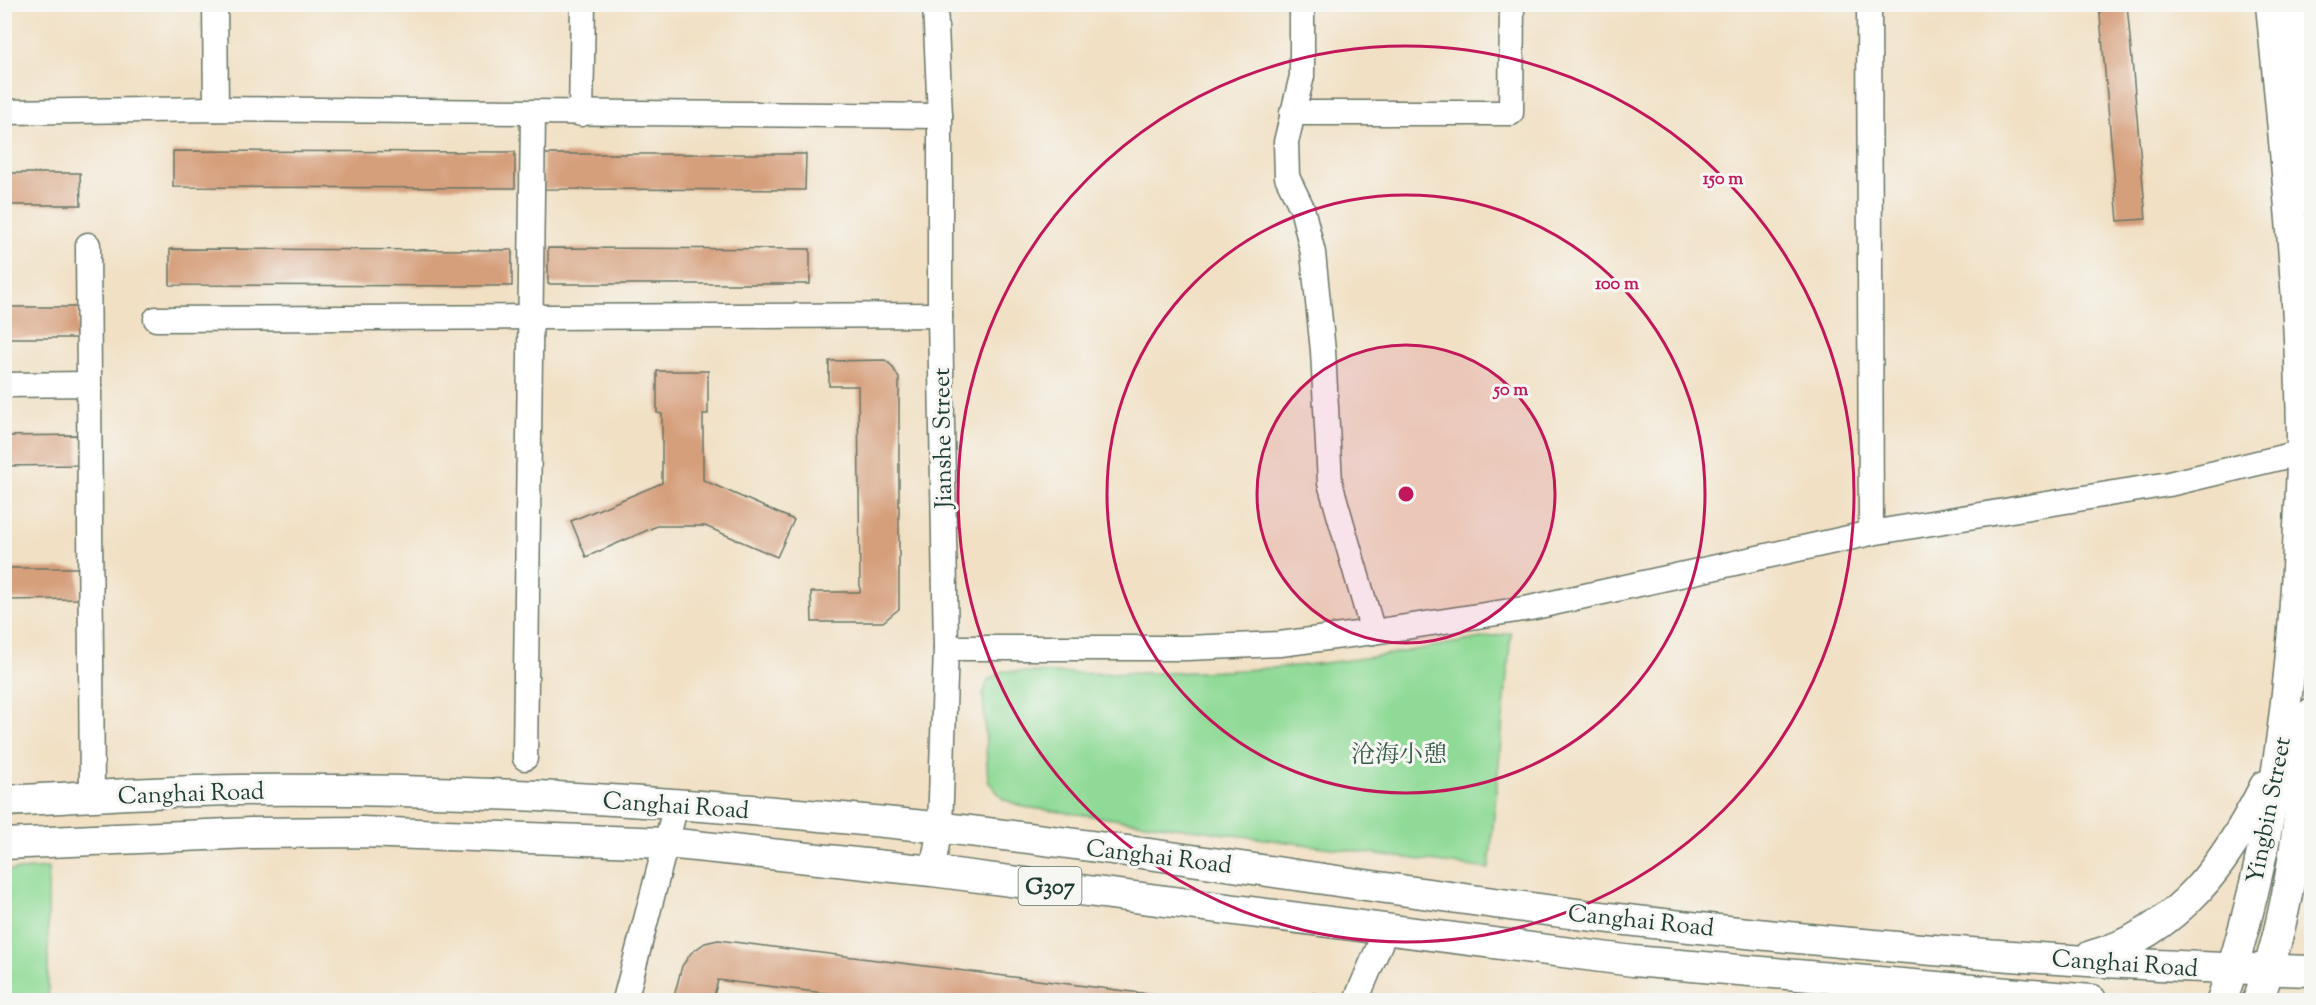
<svg xmlns="http://www.w3.org/2000/svg" width="2316" height="1005" font-family="'Sorts Mill Goudy','Noto Serif SC',serif">
<style>
.green{fill:#8fda96;stroke:#578c65;stroke-width:1.5}
.building{fill:#d69f7b}
.lines{fill:none;stroke-linecap:round;stroke-linejoin:round}
.minor-casing{stroke:#687666;stroke-width:27}
.major-casing{stroke:#687666;stroke-width:33}
.minor{stroke:#fff;stroke-width:24}
.major{stroke:#fff;stroke-width:30}
.rail{stroke:#1f3d34;stroke-width:4.5;stroke-dasharray:9 4.5;stroke-linecap:butt}
.ring{fill:none;stroke:#c2185b;stroke-width:3}
.labels{text-anchor:middle;stroke-width:6;stroke-linejoin:round;paint-order:stroke}
.shield{fill:#f6f6f2;stroke:#60746d;stroke-width:1.5}
.shield-label{font-size:22px;font-weight:bold;fill:#1f3d34}
.street-label{font-size:24px;fill:#1f3d34;stroke:#f6f6f2}
.park-label{font-size:24px;fill:#355c48;stroke:#f6f6f2}
.centre{fill:#c2185b;stroke:#f6f6f2;stroke-width:3}
.ring-label{font-size:18px;text-anchor:middle;font-weight:bold;fill:#c2185b;stroke:#f6f6f2;stroke-width:6;stroke-linejoin:round;paint-order:stroke}
</style>
<rect width="100%" height="100%" fill="#f6f6f2"/>
<filter id="ink" filterUnits="userSpaceOnUse"><feTurbulence type="fractalNoise" baseFrequency=".0167" numOctaves="2"/><feDisplacementMap in="SourceGraphic" scale="12" xChannelSelector="R" yChannelSelector="G"/><feConvolveMatrix kernelMatrix="1 2 1 2 8 2 1 2 1" color-interpolation-filters="sRGB"/></filter>
<filter id="wash" filterUnits="userSpaceOnUse"><feTurbulence type="fractalNoise" baseFrequency=".008" numOctaves="4" result="noise"/><feDisplacementMap in="SourceGraphic" scale="24" xChannelSelector="R" yChannelSelector="G"/><feGaussianBlur stdDeviation="1.35" result="paint"/><feColorMatrix in="noise" values="0 0 0 0 0 0 0 0 0 0 0 0 0 0 0 0 0 1.4 0 .05"/><feComposite in="paint" operator="in"/></filter>
<g filter="url(#wash)">
<rect width="100%" height="100%" fill="#f1e0c4"/>
<!-- green -->
<g class="green">
<path d="M1511,633l-22,236 -465,-62 -21,-8 -15,-18 -5,-87 5,-14 15,-9c115,5 231,4 346,-11 54,-7 108,-18 162,-27z"/>
<path d="M48,868v132h-43v-129z"/>
</g>
<g id="blocks">
<!-- building -->
<g class="building">
<path d="M2099,4h28l19,215 -28,2z"/>
<path d="M173,151l342,1v36l-342,-1z"/>
<path d="M543,154h263l-1,36 -262,-1z"/>
<path d="M4,173h76l1,32h-77z"/>
<path d="M548,248l262,1v35h-262z"/>
<path d="M170,249l342,1v36l-342,-1z"/>
<rect x="4" y="307" width="74" height="31"/>
<path d="M885,360l7,6 7,12v231l-16,13h-71l-1,-30h49l-2,-206h-29v-25z"/>
<path d="M657,371h51v43h-5v66l91,40 -17,37 -72,-31h-48l-71,31 -15,-36 91,-38v-69l-5,-1z"/>
<path d="M78,435v30l-74,1v-30z"/>
<path d="M4,568h75v31l-75,1z"/>
<path d="M718,940l471,59v1h-308l-163,-20 -5,20h-40l9,-34 9,-13 14,-10z"/>
</g>
</g>
</g>
<g filter="url(#ink)">
<use href="#blocks" fill-opacity="0" stroke="#687666" stroke-width="1.5"/>
<g class="lines">
<defs>
<g id="minor">
<path d="M215,4l1,105"/>
<path d="M1302,4v72l-16,66 1,35 15,31 11,45 10,98 7,132 43,149"/>
<path d="M1869,4l2,529"/>
<path d="M4,112l212,-3 724,7"/>
<path d="M1292,113h219l1,-109"/>
<path d="M581,114l2,-110"/>
<path d="M88,245l4,551"/>
<path d="M156,319l784,-4"/>
<path d="M4,385l85,-1"/>
<path d="M946,648h241l93,-4 93,-12 157,-24 341,-75 298,-49 143,-34"/>
<path d="M525,758l8,-645"/>
<path d="M932,871l8,-43 6,-180 -6,-333v-199l-5,-112"/>
<path d="M625,1000l51,-195"/>
<path d="M1356,1000l30,-70"/>
</g>
<g id="major">
<path d="M2295,4l17,191"/>
<path d="M4,801c78,-4 156,-10 233,-11 232,-3 466,13 697,37 232,25 461,66 693,93 227,26 456,45 685,51"/>
<path d="M4,844l247,-11 110,-1 306,11 265,28 701,90 458,39"/>
<path d="M2091,956c88,-24 136,-94 174,-170"/>
<path d="M2222,1000c49,-145 69,-298 76,-451 1,-32 4,-64 4,-96 0,-149 -17,-300 -31,-449"/>
<path d="M2258,1000c34,-90 42,-191 54,-287"/>
</g>
</defs>
<!-- minor casing -->
<use href="#minor" class="minor-casing"/>
<!-- major casing -->
<use href="#major" class="major-casing"/>
<!-- minor -->
<use href="#minor" class="minor"/>
<!-- major -->
<use href="#major" class="major"/>
<!-- rail -->
<path class="rail" d="M1312,1000l3,-7"/>
</g>
</g>
<!-- distance rings -->
<circle cx="1406" cy="494" r="149" fill="#c2185b" fill-opacity=".12"/>
<g class="ring">
<circle cx="1406" cy="494" r="149"/>
<circle cx="1406" cy="494" r="299"/>
<circle cx="1406" cy="494" r="448"/>
</g>
<g class="labels">
<!-- shield labels -->
<rect class="shield" x="1018.5" y="867" width="63" height="38" rx="4.5"/>
<g class="shield-label">
<text x="1050" y="894">G307</text>
</g>
<!-- street labels -->
<g class="street-label">
<text transform="translate(942 438) rotate(-91)" y="8">Jianshe Street</text>
<text transform="translate(191 793) rotate(-2)" y="8">Canghai Road</text>
<text transform="translate(676 805) rotate(4)" y="8">Canghai Road</text>
<text transform="translate(2268 810) rotate(-79)" y="8">Yingbin Street</text>
<text transform="translate(1159 856) rotate(7)" y="8">Canghai Road</text>
<text transform="translate(1641 920) rotate(6)" y="8">Canghai Road</text>
<text transform="translate(2125 963) rotate(4)" y="8">Canghai Road</text>
</g>
<!-- park labels -->
<g class="park-label">
<text x="1399" y="762">沧海小憩</text>
</g>
</g>
<circle cx="1406" cy="494" r="9" class="centre"/>
<g class="ring-label">
<text x="1723" y="184">150 m</text>
<text x="1617" y="289">100 m</text>
<text x="1511" y="395">50 m</text>
</g>
<!-- margin -->
<rect width="2316" height="1005" fill="none" stroke="#f6f6f2" stroke-width="24"/>
</svg>
